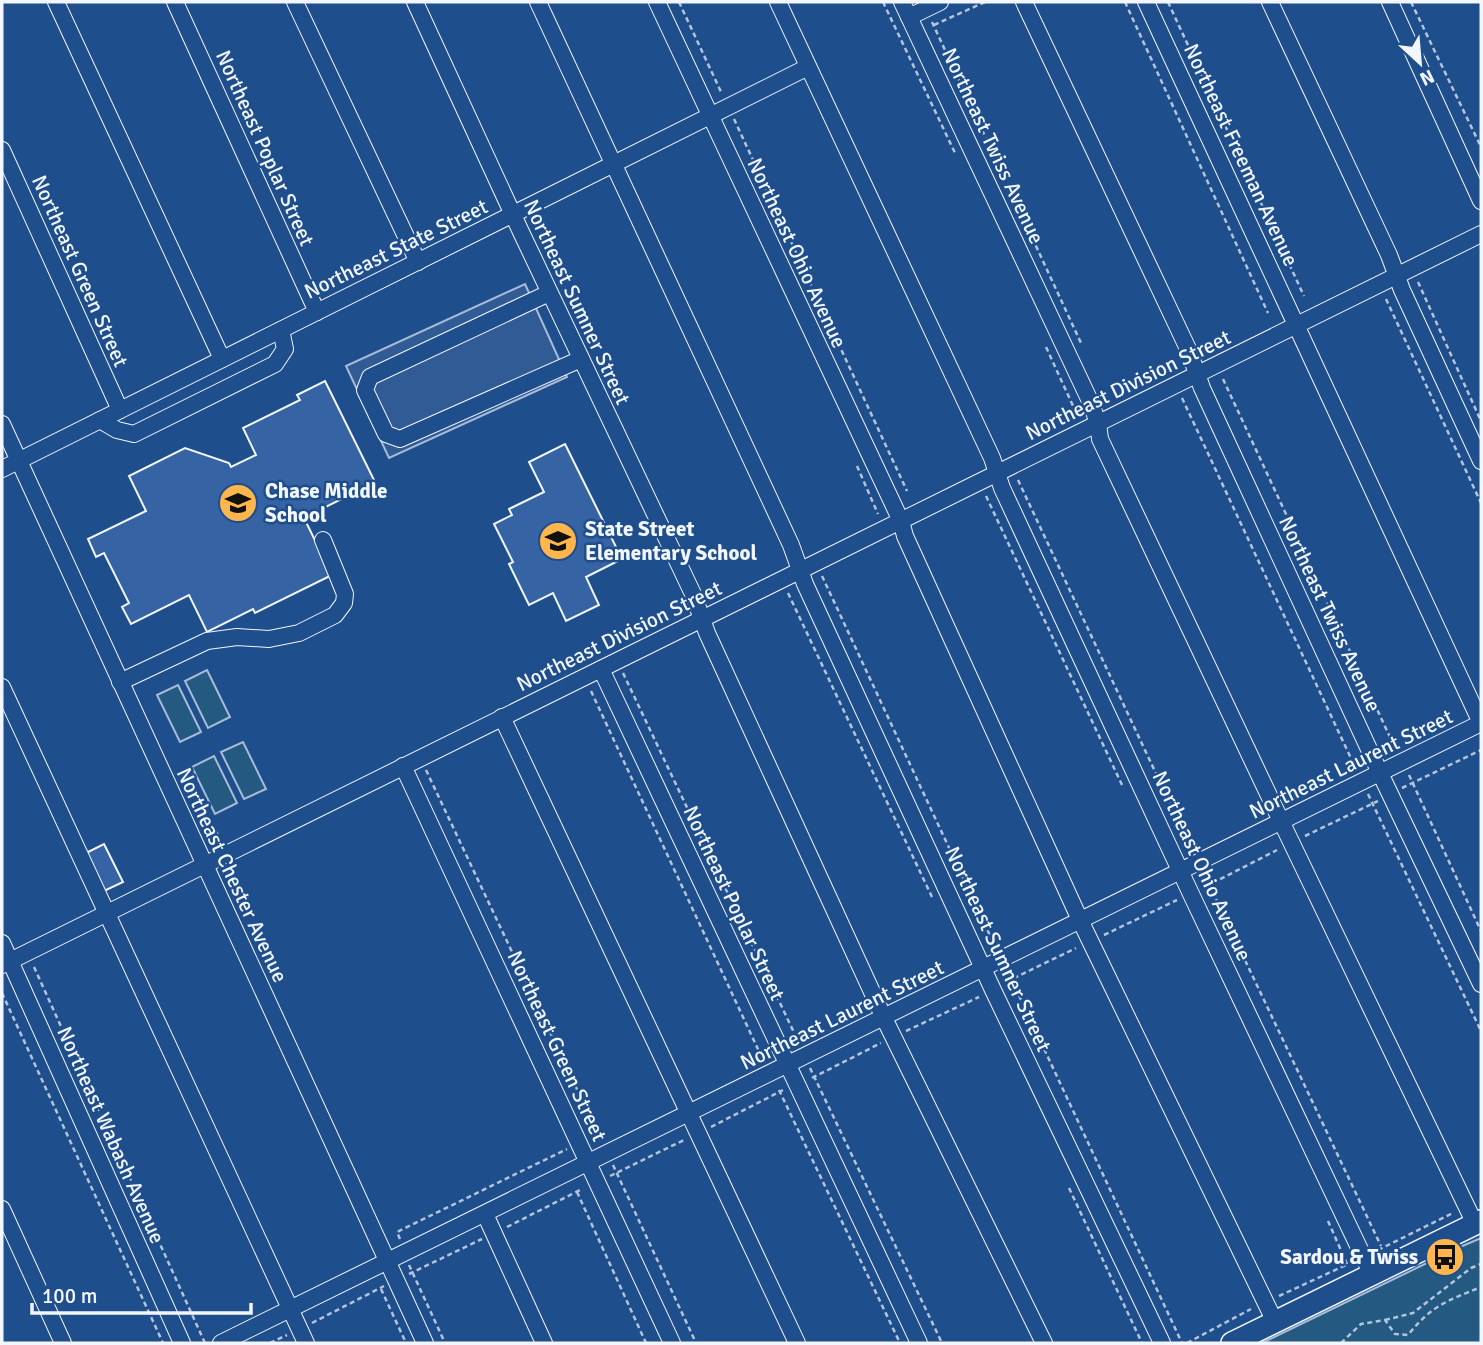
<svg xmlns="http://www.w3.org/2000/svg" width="1483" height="1345" font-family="Signika,sans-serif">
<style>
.green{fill:#245a82;stroke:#a8bbd7;stroke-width:2}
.parking{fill:#305b95;stroke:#a8bbd7;stroke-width:2}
.building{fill:#3563a3;stroke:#f2f6ff;stroke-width:2}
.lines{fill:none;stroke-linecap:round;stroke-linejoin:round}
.minor-casing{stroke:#f2f6ff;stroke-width:18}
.major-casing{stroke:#f2f6ff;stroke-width:24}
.path{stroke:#b3c4dc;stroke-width:2.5;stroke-dasharray:5 3.5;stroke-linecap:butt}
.minor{stroke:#1f4e8c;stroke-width:16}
.major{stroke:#1f4e8c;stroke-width:21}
.labels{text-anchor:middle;stroke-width:5;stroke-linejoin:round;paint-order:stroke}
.street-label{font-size:21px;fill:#f2f6ff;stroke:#1f4e8c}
.poi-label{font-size:21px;font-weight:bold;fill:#f2f6ff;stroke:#1f4e8c;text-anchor:start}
</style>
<rect width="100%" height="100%" fill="#1f4e8c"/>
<!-- green -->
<g class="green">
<path d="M207,670l23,47 -22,11 -23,-47z"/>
<path d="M178,685l23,47 -21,10 -23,-47z"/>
<path d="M243,742l23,47 -22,10 -23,-47z"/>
<path d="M214,756l23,47 -22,11 -23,-47z"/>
<path d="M1481,1238v105h-219l198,-96z"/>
</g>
<!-- parking -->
<path class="parking" d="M525,284l42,93 -178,81 -43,-92z"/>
<!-- building -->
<g class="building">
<path d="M325,381l50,101 -71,36 28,57 -77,38 -2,-4 -46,23 -18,-37 -58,29 -9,-17 7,-4 -25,-50 -8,4 -8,-18 58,-28 -17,-35 56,-28 44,15 2,4 25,-12 -13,-27 57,-28 -3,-5z"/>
<path d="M565,444l57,115 -36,18 13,28 -33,16 -13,-28 -24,12 -20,-41 4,-2 -19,-38 18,-9 -3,-6 35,-17 -15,-30z"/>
<path d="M104,844l19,38 -21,10 -18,-38z"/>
</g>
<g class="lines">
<defs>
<g id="minor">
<path d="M56,2l166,357"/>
<path d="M175,2l142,310"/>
<path d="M295,2l123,260"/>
<path d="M415,2l106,230 172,362 14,39 177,385 160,325"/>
<path d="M538,2l253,543 14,39 188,406 169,353"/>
<path d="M657,2l244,519 4,15 175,384 195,402"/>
<path d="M778,2l214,456 10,30 189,406 181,381"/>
<path d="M902,2l188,399 8,22 2,16 181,382 194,403 6,-2"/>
<path d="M1024,2l165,349 13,37 178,385 101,211"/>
<path d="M1146,2l335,721"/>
<path d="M1270,2l119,253 13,35 79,171"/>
<path d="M1390,2l91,199"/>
<path d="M909,17l31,-15"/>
<path d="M2,150l118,260"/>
<path d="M549,293l-179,84 -5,13 21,44 14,5 181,-80"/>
<path d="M100,420l17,10 17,4 141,-70 10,-15 -4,-19"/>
<path d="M2,424l423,919"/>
<path d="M2,469l806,-402"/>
<path d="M601,669l318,674"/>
<path d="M120,682l87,-41 30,-4 32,2 30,-6 36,-18 9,-12 1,-9 -22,-54"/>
<path d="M2,687l304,656"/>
<path d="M502,717l295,626"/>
<path d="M403,766l269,577"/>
<path d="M2,943l180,400"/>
<path d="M2,965l1479,-731"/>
<path d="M2,1209l61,134"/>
<path d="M485,1214l59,129"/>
<path d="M221,1343l1260,-620"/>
</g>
<path id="major" d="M1232,1343l249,-122"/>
</defs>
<!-- minor casing -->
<use href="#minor" class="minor-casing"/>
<!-- major casing -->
<use href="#major" class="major-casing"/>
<!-- path -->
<g class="path">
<path d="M679,2l43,92"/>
<path d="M883,2l73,153"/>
<path d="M1125,2l143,311"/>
<path d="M1168,2l136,294"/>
<path d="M1411,2l70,145"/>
<path d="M932,22l149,321"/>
<path d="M934,25l51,-23"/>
<path d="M734,119l173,372"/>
<path d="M1418,282l63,139"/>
<path d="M1386,299l95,204"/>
<path d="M1046,347l28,61"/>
<path d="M1166,363l4,10"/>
<path d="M1223,379l173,371"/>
<path d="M1182,398l174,371"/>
<path d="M857,466l21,48"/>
<path d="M1018,480l173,368"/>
<path d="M986,496l137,291"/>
<path d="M822,576l172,368"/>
<path d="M788,593l144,304"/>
<path d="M623,673l176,370"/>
<path d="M591,691l172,369"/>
<path d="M426,770l175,370"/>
<path d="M1409,775l72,156"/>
<path d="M1402,788l79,-38"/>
<path d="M1368,794l113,237"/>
<path d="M216,831l3,7"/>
<path d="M1305,836l73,-35"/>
<path d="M1205,876l176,370"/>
<path d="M1205,887l72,-37"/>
<path d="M1104,935l73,-35"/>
<path d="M34,967l171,376"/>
<path d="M1008,972l174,371"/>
<path d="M1006,982l70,-34"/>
<path d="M2,993l161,350"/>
<path d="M906,1031l73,-34"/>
<path d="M810,1068l132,275"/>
<path d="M812,1078l69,-35"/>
<path d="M779,1090l121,253"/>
<path d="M711,1127l72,-37"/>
<path d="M613,1165l83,178"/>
<path d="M610,1176l76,-37"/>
<path d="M1069,1188l73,155"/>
<path d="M577,1192l69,151"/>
<path d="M1328,1221l19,43"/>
<path d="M507,1227l75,-38"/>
<path d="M400,1239l-3,-7 170,-83"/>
<path d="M1378,1250l75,-37"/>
<path d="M409,1265l36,78"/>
<path d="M409,1274l73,-35"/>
<path d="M381,1289l25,54"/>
<path d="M1279,1296l67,-31"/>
<path d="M1385,1320l28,-7 58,-45 10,-4"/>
<path d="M312,1323l72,-37"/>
<path d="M270,1343l17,-8"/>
<path d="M1187,1343l64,-34"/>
<path d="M1341,1343l20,-19 24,-4 10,14 13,1c24,-30 39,-34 73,-48"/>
</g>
<!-- minor -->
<use href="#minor" class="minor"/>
<!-- major -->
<use href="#major" class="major"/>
</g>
<!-- icons -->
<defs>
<symbol id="school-disc" viewBox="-11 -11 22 22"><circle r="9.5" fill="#ffb74d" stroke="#1f4e8c"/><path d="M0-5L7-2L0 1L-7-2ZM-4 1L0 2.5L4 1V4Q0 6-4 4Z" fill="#111"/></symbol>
<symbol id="bus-disc" viewBox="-11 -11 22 22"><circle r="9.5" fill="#ffb74d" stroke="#1f4e8c"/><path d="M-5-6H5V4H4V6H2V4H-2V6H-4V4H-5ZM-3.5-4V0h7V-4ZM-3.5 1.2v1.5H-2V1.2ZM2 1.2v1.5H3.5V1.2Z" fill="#111"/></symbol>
</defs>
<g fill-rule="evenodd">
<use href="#school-disc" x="216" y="481" width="44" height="44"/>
<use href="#school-disc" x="536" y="519" width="44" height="44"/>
<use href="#bus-disc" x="1423" y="1235" width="44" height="44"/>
</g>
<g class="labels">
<!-- street labels -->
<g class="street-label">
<text transform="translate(993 146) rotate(65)" y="7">Northeast Twiss Avenue</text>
<text transform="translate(265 148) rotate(66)" y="7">Northeast Poplar Street</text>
<text transform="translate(1241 155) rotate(65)" y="7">Northeast Freeman Avenue</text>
<text transform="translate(396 249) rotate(-26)" y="7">Northeast State Street</text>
<text transform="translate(797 253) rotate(65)" y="7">Northeast Ohio Avenue</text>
<text transform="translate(80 271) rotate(66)" y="7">Northeast Green Street</text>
<text transform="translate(577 302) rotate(65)" y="7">Northeast Sumner Street</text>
<text transform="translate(1128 385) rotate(-26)" y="7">Northeast Division Street</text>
<text transform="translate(1330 614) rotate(65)" y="7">Northeast Twiss Avenue</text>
<text transform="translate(619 636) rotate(-26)" y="7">Northeast Division Street</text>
<text transform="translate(1351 764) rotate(-26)" y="7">Northeast Laurent Street</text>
<text transform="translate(1202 866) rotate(65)" y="7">Northeast Ohio Avenue</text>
<text transform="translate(232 875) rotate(65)" y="7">Northeast Chester Avenue</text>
<text transform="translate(734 903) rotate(65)" y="7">Northeast Poplar Street</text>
<text transform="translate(998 949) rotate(65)" y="7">Northeast Sumner Street</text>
<text transform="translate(842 1015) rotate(-26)" y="7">Northeast Laurent Street</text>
<text transform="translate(557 1046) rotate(65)" y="7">Northeast Green Street</text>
<text transform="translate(111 1135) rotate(66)" y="7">Northeast Wabash Avenue</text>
</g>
<!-- poi labels -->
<g class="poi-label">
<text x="265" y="498">Chase Middle<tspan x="265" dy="24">School</tspan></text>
<text x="585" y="536">State Street<tspan x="585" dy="24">Elementary School</tspan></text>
<text x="1418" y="1264" text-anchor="end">Sardou &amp; Twiss</text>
</g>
</g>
<!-- border -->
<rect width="1483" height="1345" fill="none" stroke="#f2f6ff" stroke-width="7"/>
<!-- north arrow -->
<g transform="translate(1420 63) rotate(154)" stroke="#1f4e8c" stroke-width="5" paint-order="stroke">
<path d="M0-5L12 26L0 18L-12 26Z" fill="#f2f6ff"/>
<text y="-10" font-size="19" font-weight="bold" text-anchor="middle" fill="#f2f6ff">N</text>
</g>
<!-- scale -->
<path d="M32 1303v10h219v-10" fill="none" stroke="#f2f6ff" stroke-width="3.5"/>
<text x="42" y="1303" font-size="21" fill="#f2f6ff" stroke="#1f4e8c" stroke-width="5" paint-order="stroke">100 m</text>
</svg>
